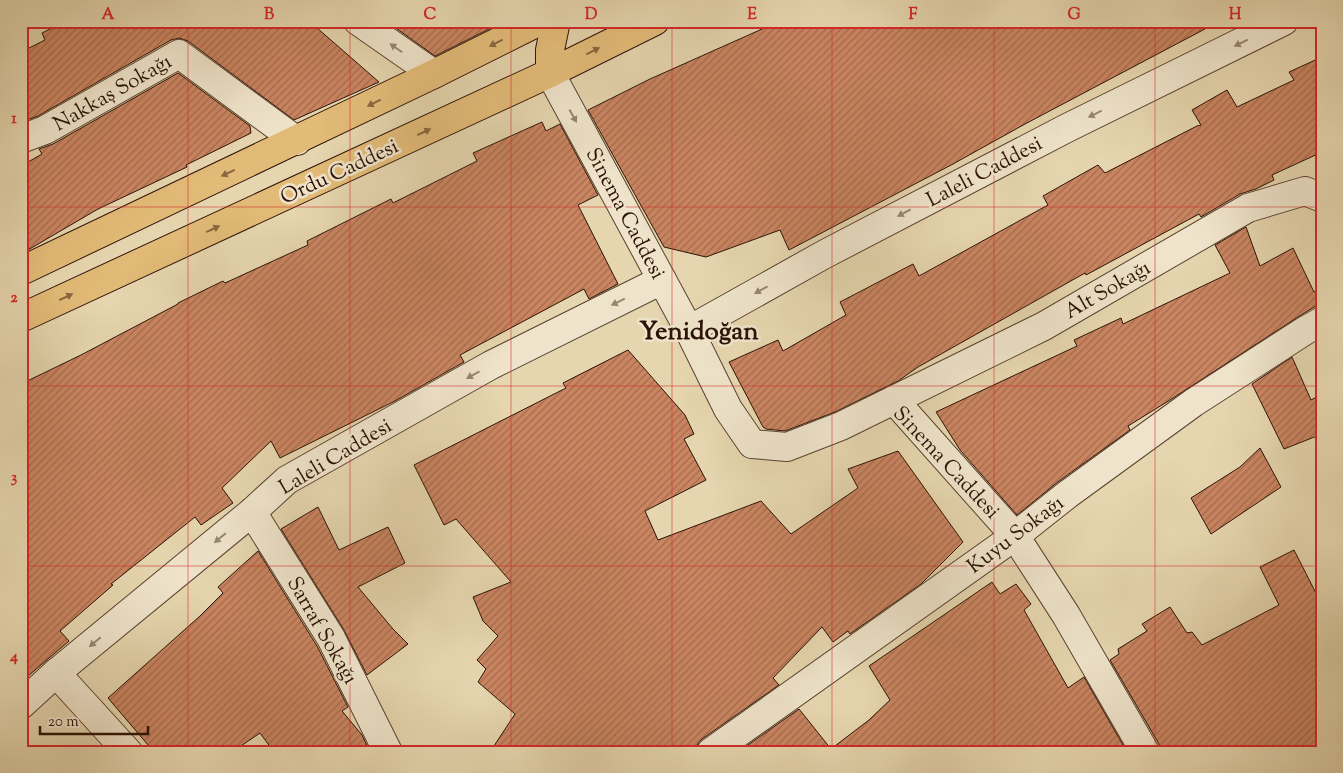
<svg xmlns="http://www.w3.org/2000/svg" width="1343" height="773" font-family="'Sorts Mill Goudy',serif">
<style>
.building{fill:url(#building-hatch);stroke:#2c1206}
.lines{fill:none;stroke-linecap:round;stroke-linejoin:round}
.minor-casing{stroke:#5a4330;stroke-width:30}
.tertiary-casing{stroke:#5a4330;stroke-width:30}
.primary-casing{stroke:#2c1206;stroke-width:30}
.minor{stroke:#efe4cb;stroke-width:28}
.tertiary{stroke:#efe4cb;stroke-width:28}
.primary{stroke:#e3bb78;stroke-width:28}
.oneway{fill:#88663f}
.oneway2{fill:#978672}
.grid{fill:none;stroke:#d62828;stroke-width:1;stroke-opacity:0.55}
.labels{text-anchor:middle;stroke-width:5;stroke-linejoin:round;paint-order:stroke}
.street-label{font-size:21px;fill:#2c1206;stroke:#efe4cb}
.district-label{font-size:26px;font-weight:bold;fill:#2c1206;stroke:#efe4cb}
.neatline{fill:none;stroke:#d62828;stroke-width:2}
.grid-label{font-size:16px;text-anchor:middle;font-weight:bold;fill:#d62828}
</style>
<defs>
<pattern id="building-hatch" width="6" height="6" patternUnits="userSpaceOnUse" patternTransform="scale(1.25)"><rect width="6" height="6" fill="#ca8561"/><path d="M-1 1l2-2M0 6l6-6M5 7l2-2" fill="none" stroke="#a46b4e"/></pattern>
</defs>
<rect width="100%" height="100%" fill="#e6d6af"/>
<filter id="stains"><feTurbulence type="fractalNoise" baseFrequency=".004" numOctaves="4"/><feColorMatrix values="0 0 0 0 .2 0 0 0 0 .09 0 0 0 0 .02 0 0 0 .5 -.17"/></filter>
<radialGradient id="worn" r=".72"><stop offset=".6" stop-color="#630" stop-opacity="0"/><stop offset="1" stop-color="#630" stop-opacity=".3"/></radialGradient>
<!-- building -->
<g class="building">
<path d="M66,21h243l70,61 -85,38 -106,-79 -9,-3 -8,2 -133,76 -14,5 -3,-5v-64l24,-12 -3,-7z"/>
<path d="M386,21h119l-70,35z"/>
<path d="M780,21h440l-195,103 -72,40 -164,86 -9,-20 -74,27 -42,-10 -76,-137 62,-31z"/>
<path d="M1322,57v95l-50,23 2,5 -18,9 -16,5 -39,23 -2,-3 -113,61 -1,-2 -167,94 -20,14 -63,31 -50,19 -19,-2 -3,-2 -34,-65 49,-22 5,11 63,-36 -6,-13 73,-38 6,12 129,-71 -5,-9 55,-31 7,8 92,-47 4,-1 -9,-15 35,-20 10,17 57,-27 -5,-8z"/>
<path d="M178,73l72,53 1,7 -65,32 1,2 -89,42 -77,45v-88l21,-12 -3,-5 14,-5z"/>
<path d="M542,122l4,9 14,-7 38,71 -20,10 40,79 -29,15 -5,-10 -124,66 4,7 -69,39 -115,57 -9,-17 -49,47 11,15 -32,22 -6,-8 -84,67 2,1 -53,46 9,10 -48,41v-298l60,-29 97,-51v-1l45,-22 2,2 83,-38 -1,-4 84,-42 2,4 84,-42 -4,-8z"/>
<path d="M1246,227l14,39 33,-18 21,44 8,-4v17l-8,2 -16,10 -128,83 -42,26 2,4 -71,51 -42,34 -57,-65 -24,-38 141,-66 -3,-6 47,-22 2,6 107,-51 -15,-28z"/>
<path d="M628,350l57,65 9,19 -10,5 22,41 -61,31 13,29 103,-39 30,33 67,-46 -10,-19 50,-18 65,91 -42,42 -71,50 -2,-3 -15,11 -11,-15 -49,51 6,7 -77,54 -5,6 -1,7h-206l25,-38 -37,-32 8,-13 -9,-9 21,-24 -15,-15 -10,-24 38,-15 -55,-63 -12,6 -30,-60 152,-77 -3,-5z"/>
<path d="M1292,357l19,43 11,-6v40l-38,15 -32,-65z"/>
<path d="M1260,448l21,39 -70,47 -20,-36 49,-31z"/>
<path d="M318,507l21,43 49,-23 17,36 -47,24 35,42 15,15 -41,31 -23,-45 -63,-101z"/>
<path d="M1294,550l28,55v147h-161l-2,-8 -49,-84 9,-6 -1,-5 29,-18 -5,-7 28,-17 17,26 5,-1 10,13 77,-40 -19,-38z"/>
<path d="M258,551l59,95 31,61 -6,4 20,24 8,17h-96l-14,-19 -28,19h-78l-46,-54 92,-82 23,-23 -5,-6z"/>
<path d="M992,582l8,12 16,-10 15,20 -7,6 44,78 16,-11 43,75h-389l61,-43 32,40 38,-29 21,-20 -21,-34z"/>
</g>
<g class="lines">
<defs>
<g id="minor">
<path d="M358,21l76,53"/>
<path d="M550,73l112,207"/>
<path d="M21,139l24,-9 134,-76 118,87"/>
<path d="M689,330l39,79 24,35 35,3 54,-21 203,-100 204,-118 57,-17 17,7"/>
<path d="M252,512l79,126 57,114"/>
<path d="M711,752l304,-216 53,-42 125,-91 113,-73 16,-9"/>
</g>
<g id="tertiary">
<path d="M894,400l121,136 51,79 79,137"/>
<path d="M56,673l72,79"/>
<path d="M21,705l35,-32 196,-161 35,-32 204,-115 171,-85 27,50 136,-76 242,-126 217,-107"/>
</g>
<g id="primary">
<path d="M550,73v-23l6,-29"/>
<path d="M21,271l413,-197 106,-53"/>
<path d="M21,318l529,-245 105,-52"/>
</g>
</defs>
<!-- minor casing -->
<use href="#minor" class="minor-casing"/>
<!-- tertiary casing -->
<use href="#tertiary" class="tertiary-casing"/>
<!-- primary casing -->
<use href="#primary" class="primary-casing"/>
<!-- minor -->
<use href="#minor" class="minor"/>
<!-- tertiary -->
<use href="#tertiary" class="tertiary"/>
<!-- primary -->
<use href="#primary" class="primary"/>
</g>
<!-- one-way arrows -->
<defs><path id="oneway-solid" d="M-6-.8H1V-3.2L6.5 0L1 3.2V.8H-6Z" transform="scale(1.25)"/></defs>
<g class="oneway">
<use href="#oneway-solid" transform="translate(496 43) rotate(153)"/>
<use href="#oneway-solid" transform="translate(593 51) rotate(-27)"/>
<use href="#oneway-solid" transform="translate(374 103) rotate(154)"/>
<use href="#oneway-solid" transform="translate(424 132) rotate(-25)"/>
<use href="#oneway-solid" transform="translate(228 173) rotate(155)"/>
<use href="#oneway-solid" transform="translate(213 229) rotate(-25)"/>
<use href="#oneway-solid" transform="translate(66 297) rotate(-25)"/>
</g>
<g class="oneway2">
<use href="#oneway-solid" transform="translate(1241 43) rotate(154)"/>
<use href="#oneway-solid" transform="translate(396 48) rotate(-145)"/>
<use href="#oneway-solid" transform="translate(1095 114) rotate(154)"/>
<use href="#oneway-solid" transform="translate(573 116) rotate(61)"/>
<use href="#oneway-solid" transform="translate(904 213) rotate(152)"/>
<use href="#oneway-solid" transform="translate(761 290) rotate(151)"/>
<use href="#oneway-solid" transform="translate(618 302) rotate(154)"/>
<use href="#oneway-solid" transform="translate(473 375) rotate(151)"/>
<use href="#oneway-solid" transform="translate(220 538) rotate(140)"/>
<use href="#oneway-solid" transform="translate(95 642) rotate(140)"/>
</g>
<!-- grid -->
<path class="grid" d="M188,21v731M350,21v731M511,21v731M672,21v731M832,21v731M994,21v731M1155,21v731M21,207h1301M21,386h1301M21,566h1301"/>
<g class="labels">
<!-- street labels -->
<g class="street-label">
<text transform="translate(112 92) rotate(-30)" y="7">Nakkaş Sokağı</text>
<text transform="translate(339 171) rotate(-25)" y="7">Ordu Caddesi</text>
<text transform="translate(984 171) rotate(-28)" y="7">Laleli Caddesi</text>
<text transform="translate(626 213) rotate(62)" y="7">Sinema Caddesi</text>
<text transform="translate(1107 289) rotate(-30)" y="7">Alt Sokağı</text>
<text transform="translate(335 456) rotate(-31)" y="7">Laleli Caddesi</text>
<text transform="translate(947 462) rotate(47)" y="7">Sinema Caddesi</text>
<text transform="translate(1015 534) rotate(-37)" y="7">Kuyu Sokağı</text>
<text transform="translate(323 630) rotate(60)" y="7">Sarraf Sokağı</text>
</g>
<!-- district labels -->
<g class="district-label">
<text x="699" y="339">Yenidoğan</text>
</g>
</g>
<!-- margin -->
<rect width="1343" height="773" fill="none" stroke="#e6d6af" stroke-width="55"/>
<!-- scale -->
<path d="M40 726v8h108v-8" fill="none" stroke="#2c1206" stroke-width="2.5"/>
<text x="48" y="726" font-size="15" fill="#2c1206" stroke="#efe4cb" stroke-width="4" paint-order="stroke">20 m</text>
<rect x="28" y="28" width="1288" height="718" class="neatline"/>
<g class="grid-label">
<text x="108" y="19">A</text>
<text x="269" y="19">B</text>
<text x="430" y="19">C</text>
<text x="591" y="19">D</text>
<text x="752" y="19">E</text>
<text x="913" y="19">F</text>
<text x="1074" y="19">G</text>
<text x="1235" y="19">H</text>
<text x="14" y="123">1</text>
<text x="14" y="302">2</text>
<text x="14" y="482">3</text>
<text x="14" y="661">4</text>
</g>
<rect width="100%" height="100%" filter="url(#stains)"/>
<rect width="100%" height="100%" fill="url(#worn)"/>
</svg>
